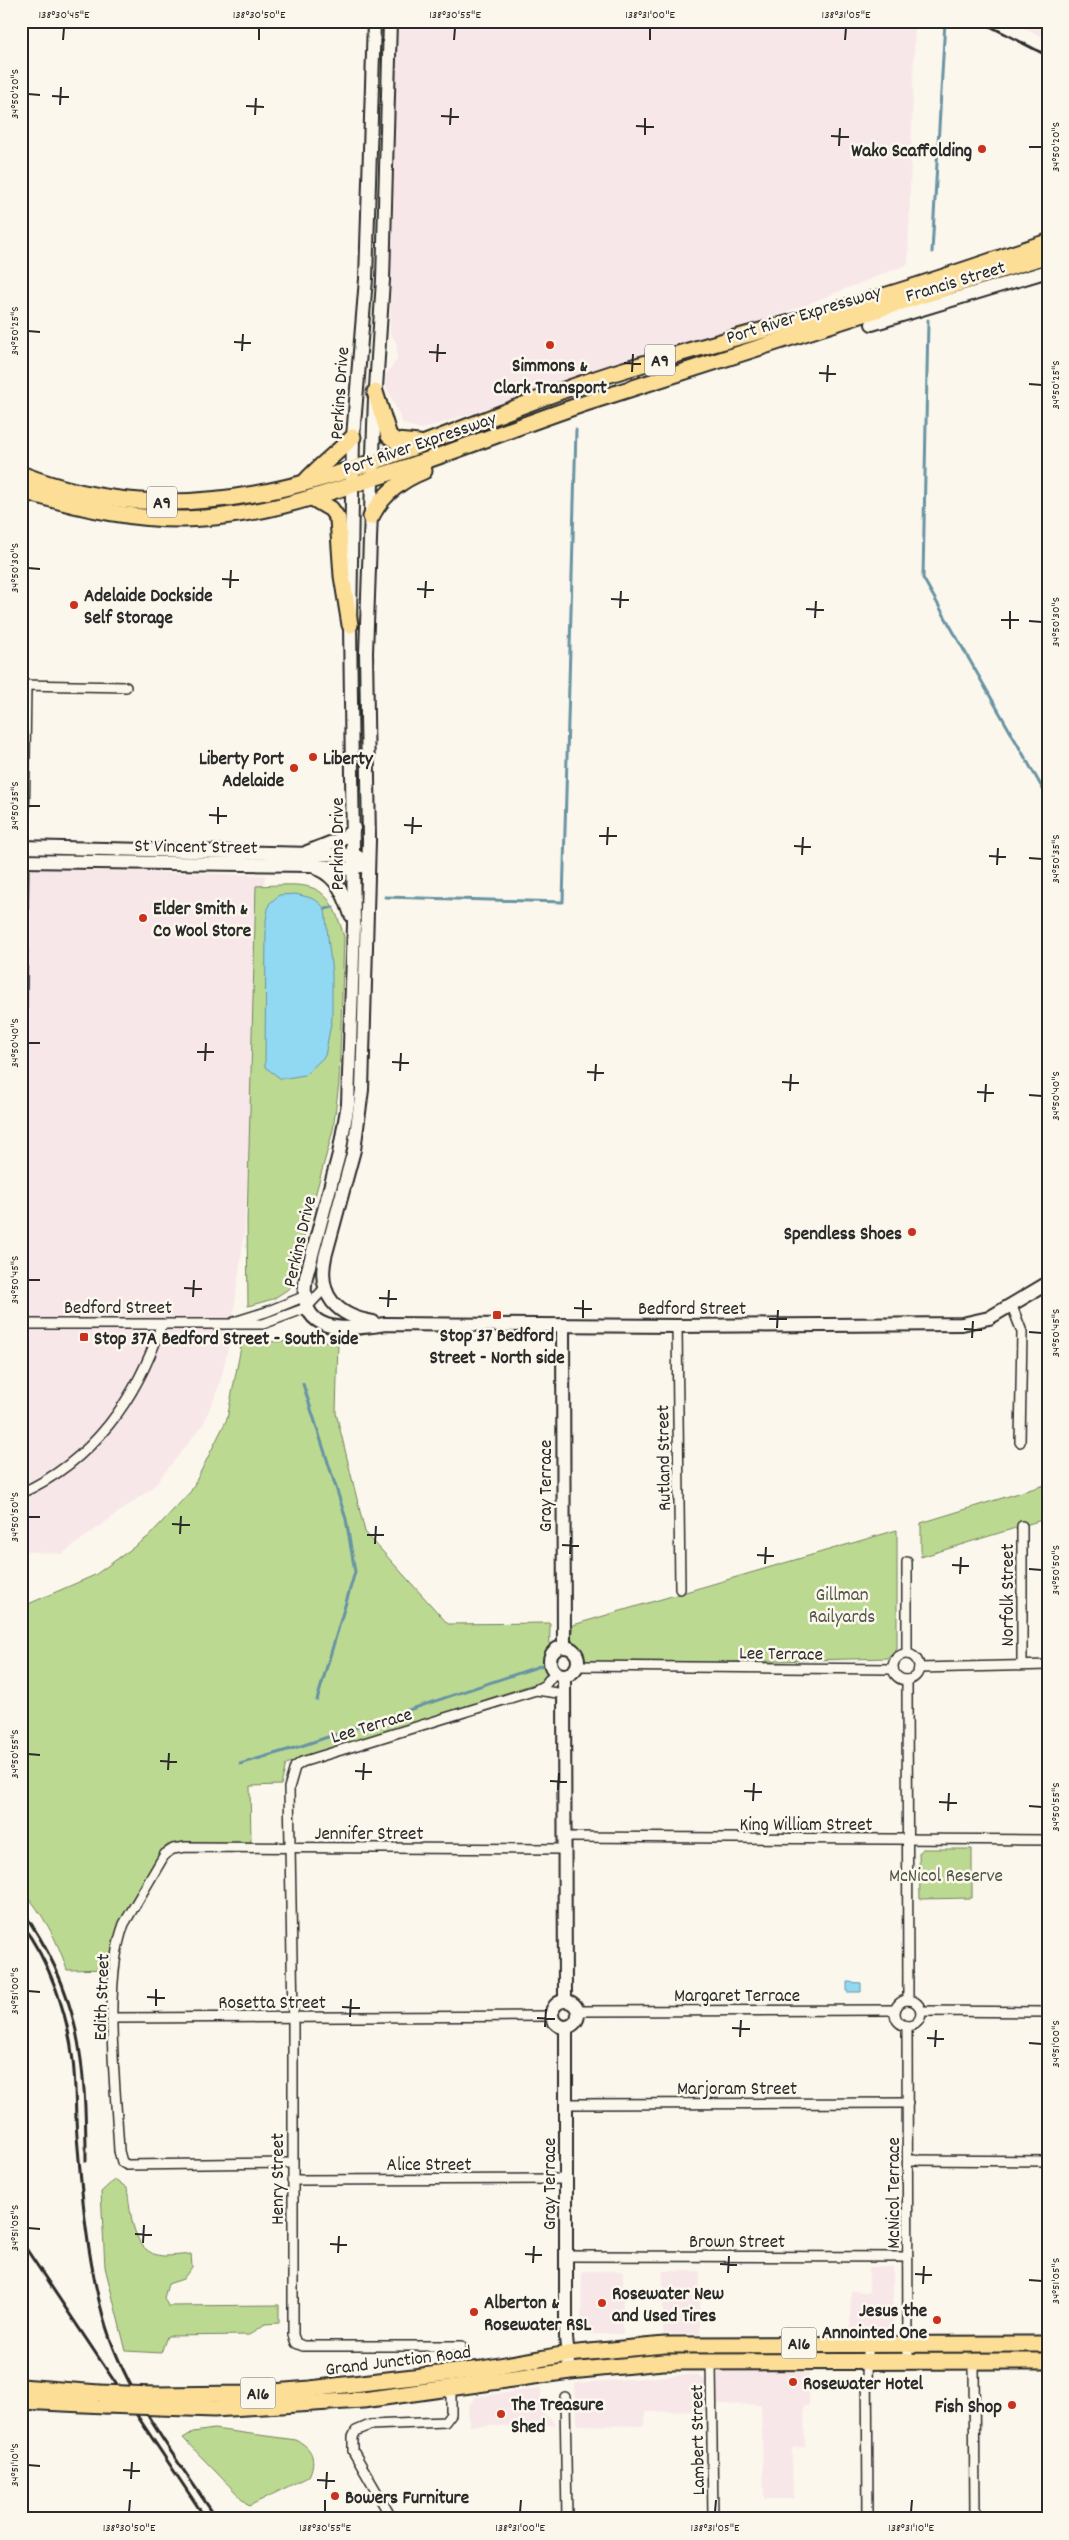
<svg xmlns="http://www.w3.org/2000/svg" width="1069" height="2540" font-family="Dekko,sans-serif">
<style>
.built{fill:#f8e7e9}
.green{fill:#bcd992;stroke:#74825e}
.water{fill:#91d8f3;stroke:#6893a3}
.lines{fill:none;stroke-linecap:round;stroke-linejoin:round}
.stream{stroke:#6893a3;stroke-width:3}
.street-casing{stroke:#2b2b2b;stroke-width:12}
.secondary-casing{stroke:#2b2b2b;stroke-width:16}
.highway-casing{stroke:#2b2b2b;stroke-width:19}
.street{stroke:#fbf7ec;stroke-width:9}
.secondary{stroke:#fbf7ec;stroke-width:12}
.highway{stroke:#fcde96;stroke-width:15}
.rail{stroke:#2b2b2b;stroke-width:3}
.highway-bridge-casing{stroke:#2b2b2b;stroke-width:19;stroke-linecap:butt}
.highway-bridge{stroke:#fcde96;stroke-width:15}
.ticks{fill:none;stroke:#2b2b2b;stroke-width:2}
.poi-dot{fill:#c8321e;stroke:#fbf7ec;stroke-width:2}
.labels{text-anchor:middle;stroke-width:5;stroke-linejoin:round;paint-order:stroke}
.shield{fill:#fbf7ec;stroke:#696865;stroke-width:1}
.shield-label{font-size:18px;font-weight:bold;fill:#2b2b2b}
.poi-label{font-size:19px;font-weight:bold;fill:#2b2b2b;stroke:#fbf7ec;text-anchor:start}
.street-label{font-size:19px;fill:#2b2b2b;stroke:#fbf7ec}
.park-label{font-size:19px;fill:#4f5645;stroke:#fbf7ec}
.neatline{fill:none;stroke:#2b2b2b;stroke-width:2}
.ticks-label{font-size:12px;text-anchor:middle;fill:#2b2b2b}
</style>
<rect width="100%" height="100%" fill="#fbf7ec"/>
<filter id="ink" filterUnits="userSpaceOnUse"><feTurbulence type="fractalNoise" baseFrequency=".02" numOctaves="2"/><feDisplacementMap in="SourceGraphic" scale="10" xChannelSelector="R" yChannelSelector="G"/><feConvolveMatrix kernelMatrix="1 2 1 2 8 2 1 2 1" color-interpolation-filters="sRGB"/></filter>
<g filter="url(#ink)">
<!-- built -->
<g class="built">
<path d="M398,21h517l-7,243 -148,59 -338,106 -19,-5 -17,-38v-12l11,-14v-16l-7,-12z"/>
<path d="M1011,21h37v19z"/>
<path d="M21,869l244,6 -21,360 -14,105 -10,43 -17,42 -50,62 -91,67 -41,-3z"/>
<path d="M869,2267h24v57l-7,6h-36l1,-39 18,1z"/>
<path d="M582,2271h41v63h-42z"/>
<rect x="663" y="2271" width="37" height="63"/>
<path d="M724,2368l85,4v33h-5l1,42 -13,1 1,51h-29l-3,-94 -43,-1v-30z"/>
<path d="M697,2374l8,7v30l-59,1 -2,14 -67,-1 -2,-42z"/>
<path d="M541,2388v22l16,15 -88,1 -1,-19 7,-10z"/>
</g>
<!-- green -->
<g class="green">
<path d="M256,886c54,-2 72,-8 88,51l-5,146 -6,47 -43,158 -17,11 -25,7 -1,-84z"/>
<path d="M338,1341l-2,72 29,119 83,92 102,-1 -1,56 -263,85 -5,21 -31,1 1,58 -84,1 -47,76 -9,48 -44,1c-10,-32 -25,-57 -46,-82v-252l5,-31 69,-30 53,-38 43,-46 36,-72 15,-77z"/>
<path d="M1048,1484v34l-127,39v-34z"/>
<path d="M897,1530v119l-9,9 -305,8 -13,-23 3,-18z"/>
<path d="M922,1849h50v49l-52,1 -1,-47z"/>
<path d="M115,2179l12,9c4,23 4,66 36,68 9,0 19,-1 28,-2l1,13 -9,12 -15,5 -4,14 4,8 111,-1v18l-14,1 -16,11 -82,1 -6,17 -35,-2 -21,-84 -4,-75z"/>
<path d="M214,2429l82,11c16,7 21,20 13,36l-60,30 -66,-68 10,-6z"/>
</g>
<!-- water -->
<g class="water">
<path d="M295,894c13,3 22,4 30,15l7,65v44l-7,38 -20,19 -24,4 -16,-12 1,-147 3,-16 10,-9z"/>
<path d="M847,1982l14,1v9h-14z"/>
</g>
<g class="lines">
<!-- stream -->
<g class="stream">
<path d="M932,252l13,-231"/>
<path d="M928,320l-5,258 125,220"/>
<path d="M385,897l178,5 13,-472"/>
<path d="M325,909l8,-2"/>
<path d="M303,1384l43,135 9,53 -38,128"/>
<path d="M240,1764l61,-18 242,-81"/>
</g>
<defs>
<g id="street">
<path d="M21,685l105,2"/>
<path d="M21,1046l5,-361"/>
<path d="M1012,1306l10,26 -2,110"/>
<path d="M234,1322l32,-10 42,-17"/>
<path d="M21,1324h242l43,-16 19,-20"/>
<path d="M677,1326l3,263"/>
<path d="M21,1493c72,-32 116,-95 140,-167"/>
<path d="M907,1562v92"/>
<circle cx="906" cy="1667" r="13"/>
<path d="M1022,1665v-139"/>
<path d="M579,1666l314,3"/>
<path d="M919,1668l129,-3"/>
<path d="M555,1672l-10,13 -9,5 29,4"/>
<path d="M907,1680l1,320"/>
<path d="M565,1837l483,3"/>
<circle cx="908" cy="2013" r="13"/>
<path d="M578,2011l317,-1"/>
<path d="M921,2011l127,1"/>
<path d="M113,2018l439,-2"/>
<path d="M907,2026l1,334"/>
<path d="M566,2104l342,-1"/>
<path d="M909,2160l139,1"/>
<path d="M292,2163l-165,2 -5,-3 -3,-11c-3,-64 -17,-168 5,-227l41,-70 8,-5 13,-2 379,2"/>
<path d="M292,2180l274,-1"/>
<path d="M567,2256l341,1"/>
<path d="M867,2344l1,175"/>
<path d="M461,2346h-158l-7,-3 -3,-8v-318l-4,-229 6,-21 7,-5 234,-72"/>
<path d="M711,2361l2,158"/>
<path d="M974,2361l1,158"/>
<path d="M565,2397l2,122"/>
<path d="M392,2519l-39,-68v-14l3,-6 14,-6 75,-3 6,-8v-26"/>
</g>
<g id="secondary">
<path d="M374,21l-8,258 -13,158 -3,188 4,300 -6,179 -9,50 -33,123c-10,58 38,54 79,47l292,2 285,-2 27,-6 59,-35"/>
<path d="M872,324l176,-53"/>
<path d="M376,388l7,-108 7,-259"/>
<path d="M21,847l334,8 6,4"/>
<path d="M307,852l38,-15 9,-9"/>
<path d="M21,861l289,4 35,4 16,-3"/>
<path d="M318,869c20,9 26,26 33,46"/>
<path d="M373,1322c-37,-6 -56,-27 -48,-65l29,-107 8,-60 7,-250 -3,-187 9,-255"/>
<path d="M563,1325l1,321"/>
<circle cx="564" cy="1661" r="14"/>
<path d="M564,1675l1,325"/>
<circle cx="565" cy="2014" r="13"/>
<path d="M566,2027v311l3,26"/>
</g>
<g id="highway">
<path d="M375,392l14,44 7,5 23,2"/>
<path d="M21,474c215,84 400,-42 599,-103 84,-26 170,-47 254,-72 58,-17 116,-38 174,-57"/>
<path d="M304,483c15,-17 33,-30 49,-46"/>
<path d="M21,490c53,17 108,30 164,29 74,-2 134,-23 204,-46 66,-21 131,-48 197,-70 154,-50 308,-98 462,-148"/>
<path d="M314,499l17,10 7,10 4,57 8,49"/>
<path d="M371,517c11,-22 30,-37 53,-46"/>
<path d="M21,2387l78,6"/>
<path d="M155,2395l93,-1 62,-5 172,-20 86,-15 97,-9 383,-1"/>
<path d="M21,2401l84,4"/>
<path d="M160,2407l54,2 149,-9 207,-29 93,-9 385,-1"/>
</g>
</defs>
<!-- street casing -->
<use href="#street" class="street-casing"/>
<!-- secondary casing -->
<use href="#secondary" class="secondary-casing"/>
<!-- highway casing -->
<use href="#highway" class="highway-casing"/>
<!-- street -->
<use href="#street" class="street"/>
<!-- secondary -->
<use href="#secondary" class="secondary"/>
<!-- highway -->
<use href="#highway" class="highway"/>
<!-- rail -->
<g class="rail">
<path d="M980,21l68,35"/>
<path d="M21,1909c59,82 65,154 65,252"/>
<path d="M21,1924c29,37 47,91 52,137 3,25 2,50 4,75 5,59 10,122 26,180 20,74 71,139 114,203"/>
<path d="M21,2241l185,278"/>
</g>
<defs>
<g id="highway-bridge">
<path d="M99,2393l56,2"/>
<path d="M105,2405l55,2"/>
</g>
</defs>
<!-- highway-bridge casing -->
<use href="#highway-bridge" class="highway-bridge-casing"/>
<!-- highway-bridge -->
<use href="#highway-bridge" class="highway-bridge"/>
</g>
</g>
<!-- ticks -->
<path class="ticks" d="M63,40l1,-12M259,40v-12M454,40l1,-12M650,40v-12M845,40l1,-12M28,94l12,1M52,96l17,1M60,105l1,-18M246,106l18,1M255,115l1,-17M441,116l18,1M450,125l1,-17M636,126l18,1M645,135v-17M831,136l18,1M839,146l1,-18M1029,147h13M28,331l12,1M234,342l17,1M242,351l1,-17M429,352l17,1M437,362l1,-18M624,363l17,1M632,372l1,-18M819,373l17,1M827,382l1,-17M1029,384l13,1M28,568l12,1M222,579l17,1M230,588l1,-18M417,589l17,1M425,598l1,-17M611,599l18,1M620,608l1,-17M806,609l18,1M815,618l1,-17M1001,620h18M1029,621l13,1M1010,629v-18M28,806h12M209,815l18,1M218,824v-17M404,825l18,1M412,834l1,-17M599,836h18M607,845l1,-18M794,846l17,1M802,855l1,-18M989,856l17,1M1029,858l13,1M997,865l1,-17M28,1043h12M197,1052h17M205,1061l1,-18M392,1062l17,1M400,1071l1,-18M587,1072l17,1M595,1081l1,-17M782,1082l17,1M790,1091l1,-17M977,1092l17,1M1029,1095l13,1M985,1102l1,-18M28,1280h12M184,1288l18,1M193,1297l1,-17M379,1298l18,1M388,1307l1,-17M574,1308l18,1M583,1318v-18M769,1319h18M777,1328l1,-18M964,1329l18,1M1029,1332l13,1M972,1338l1,-17M28,1517h12M172,1524l18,1M180,1534l1,-18M367,1535h17M375,1544l1,-18M562,1545l17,1M570,1554l1,-17M757,1555l17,1M765,1564l1,-17M952,1565l17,1M1029,1569l13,1M960,1574l1,-17M28,1754l12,1M160,1761l17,1M168,1770l1,-17M355,1771l17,1M363,1780l1,-17M550,1781l17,1M558,1790l1,-17M744,1791l18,1M753,1801l1,-18M939,1802l18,1M1029,1806l13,1M948,1811l1,-18M28,1991l12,1M147,1997l18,1M156,2006v-17M342,2007l18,1M350,2017l1,-18M537,2018l18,1M545,2027l1,-18M732,2028l18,1M740,2037l1,-17M927,2038l17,1M1029,2043l13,1M935,2047l1,-17M28,2228l12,1M135,2234l17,1M143,2243l1,-18M330,2244l17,1M338,2253l1,-17M525,2254l17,1M533,2263l1,-17M720,2264l17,1M728,2273l1,-17M915,2274l17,1M1029,2280l13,1M923,2284l1,-18M28,2465l12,1M123,2470l17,1M131,2479l1,-17M317,2480l18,1M326,2489l1,-17M129,2512l1,-12M325,2512v-12M520,2512l1,-12M715,2512l1,-12M911,2512l1,-12"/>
<!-- markers -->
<g class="poi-dot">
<circle cx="982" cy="149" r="5"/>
<circle cx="550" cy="345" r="5"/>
<circle cx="74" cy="605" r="5"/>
<circle cx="313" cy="757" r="5"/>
<circle cx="294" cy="768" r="5"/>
<circle cx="143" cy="918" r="5"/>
<circle cx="912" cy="1232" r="5"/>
<rect x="492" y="1310" width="10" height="10" rx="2.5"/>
<rect x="79" y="1332" width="10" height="10" rx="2.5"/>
<circle cx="602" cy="2303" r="5"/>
<circle cx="474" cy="2312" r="5"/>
<circle cx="937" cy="2320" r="5"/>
<circle cx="793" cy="2382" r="5"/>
<circle cx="1012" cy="2405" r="5"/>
<circle cx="501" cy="2414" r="5"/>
<circle cx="335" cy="2496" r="5"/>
</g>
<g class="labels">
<!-- shield labels -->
<g class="shield">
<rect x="645" y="344.5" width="30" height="31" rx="4"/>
<rect x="147" y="486.5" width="30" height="31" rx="4"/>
<rect x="781.5" y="2327.5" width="35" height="31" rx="4"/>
<rect x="240.5" y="2377.5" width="35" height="31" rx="4"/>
</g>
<g class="shield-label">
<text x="660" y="366">A9</text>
<text x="162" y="508">A9</text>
<text x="799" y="2349">A16</text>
<text x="258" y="2399">A16</text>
</g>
<!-- poi labels -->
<g class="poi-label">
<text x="972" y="156" text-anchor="end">Wako Scaffolding</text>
<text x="550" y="371" text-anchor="middle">Simmons &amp;<tspan x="550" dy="22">Clark Transport</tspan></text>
<text x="84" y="601">Adelaide Dockside<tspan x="84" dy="22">Self Storage</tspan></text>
<text x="284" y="764" text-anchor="end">Liberty Port<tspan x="284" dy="22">Adelaide</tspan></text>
<text x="323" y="764">Liberty</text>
<text x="153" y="914">Elder Smith &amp;<tspan x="153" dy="22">Co Wool Store</tspan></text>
<text x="902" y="1239" text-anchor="end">Spendless Shoes</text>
<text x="497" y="1341" text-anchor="middle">Stop 37 Bedford<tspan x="497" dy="22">Street - North side</tspan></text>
<text x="94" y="1344">Stop 37A Bedford Street - South side</text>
<text x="612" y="2299">Rosewater New<tspan x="612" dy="22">and Used Tires</tspan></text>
<text x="484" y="2308">Alberton &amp;<tspan x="484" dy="22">Rosewater RSL</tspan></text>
<text x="927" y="2316" text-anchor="end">Jesus the<tspan x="927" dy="22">Annointed One</tspan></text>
<text x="803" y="2389">Rosewater Hotel</text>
<text x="511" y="2410">The Treasure<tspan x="511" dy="22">Shed</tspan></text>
<text x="1002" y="2412" text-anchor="end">Fish Shop</text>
<text x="345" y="2503">Bowers Furniture</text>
</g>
<!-- street labels -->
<g class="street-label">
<text transform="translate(955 280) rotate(-17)" y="7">Francis Street</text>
<text transform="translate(803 313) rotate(-17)" y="7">Port River Expressway</text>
<text transform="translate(338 393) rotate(-86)" y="7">Perkins Drive</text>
<text transform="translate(419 442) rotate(-19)" y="7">Port River Expressway</text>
<text transform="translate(336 844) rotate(-90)" y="7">Perkins Drive</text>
<text transform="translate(196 845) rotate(1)" y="7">St Vincent Street</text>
<text transform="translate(298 1241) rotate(-77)" y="7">Perkins Drive</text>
<text x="118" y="1313">Bedford Street</text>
<text x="692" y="1314">Bedford Street</text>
<text transform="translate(662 1458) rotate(-91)" y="7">Rutland Street</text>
<text transform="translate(544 1486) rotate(-90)" y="7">Gray Terrace</text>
<text transform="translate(1006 1595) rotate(-90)" y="7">Norfolk Street</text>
<text transform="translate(781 1652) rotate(1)" y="7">Lee Terrace</text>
<text transform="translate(371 1724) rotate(-17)" y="7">Lee Terrace</text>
<text x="806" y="1830">King William Street</text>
<text x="369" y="1839">Jennifer Street</text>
<text x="737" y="2001">Margaret Terrace</text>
<text transform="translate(100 1997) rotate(-88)" y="7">Edith Street</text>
<text x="272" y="2008">Rosetta Street</text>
<text x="737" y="2094">Marjoram Street</text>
<text x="429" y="2170">Alice Street</text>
<text transform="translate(276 2179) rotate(-90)" y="7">Henry Street</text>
<text transform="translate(548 2184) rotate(-90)" y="7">Gray Terrace</text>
<text transform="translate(892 2193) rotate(-90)" y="7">McNicol Terrace</text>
<text x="737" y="2247">Brown Street</text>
<text transform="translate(398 2359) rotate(-7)" y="7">Grand Junction Road</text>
<text transform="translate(696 2440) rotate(-91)" y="7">Lambert Street</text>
</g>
<!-- park labels -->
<g class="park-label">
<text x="842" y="1600">Gillman<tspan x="842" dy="22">Railyards</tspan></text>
<text x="946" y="1881">McNicol Reserve</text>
</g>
</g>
<!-- margin -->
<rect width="1069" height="2540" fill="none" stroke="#fbf7ec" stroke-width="55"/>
<rect x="28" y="28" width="1014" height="2484" class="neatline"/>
<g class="ticks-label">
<text x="64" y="18">138°30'45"E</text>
<text x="259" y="18">138°30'50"E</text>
<text x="455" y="18">138°30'55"E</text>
<text x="650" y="18">138°31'00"E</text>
<text x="846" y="18">138°31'05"E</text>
<text transform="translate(14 94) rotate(-90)" y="4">34°50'20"S</text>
<text transform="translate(1055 147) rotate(-90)" y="4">34°50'20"S</text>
<text transform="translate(14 331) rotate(-90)" y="4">34°50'25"S</text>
<text transform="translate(1055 385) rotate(-90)" y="4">34°50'25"S</text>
<text transform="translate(14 568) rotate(-90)" y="4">34°50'30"S</text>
<text transform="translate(1055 622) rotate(-90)" y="4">34°50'30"S</text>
<text transform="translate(14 806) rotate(-90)" y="4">34°50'35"S</text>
<text transform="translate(1055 859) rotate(-90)" y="4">34°50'35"S</text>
<text transform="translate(14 1043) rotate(-90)" y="4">34°50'40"S</text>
<text transform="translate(1055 1096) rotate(-90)" y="4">34°50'40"S</text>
<text transform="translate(14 1280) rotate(-90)" y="4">34°50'45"S</text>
<text transform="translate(1055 1333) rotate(-90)" y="4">34°50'45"S</text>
<text transform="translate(14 1517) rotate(-90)" y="4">34°50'50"S</text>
<text transform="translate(1055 1570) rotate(-90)" y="4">34°50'50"S</text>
<text transform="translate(14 1754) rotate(-90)" y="4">34°50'55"S</text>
<text transform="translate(1055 1807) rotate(-90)" y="4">34°50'55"S</text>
<text transform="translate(14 1991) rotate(-90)" y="4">34°51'00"S</text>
<text transform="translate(1055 2044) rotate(-90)" y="4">34°51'00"S</text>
<text transform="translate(14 2228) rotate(-90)" y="4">34°51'05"S</text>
<text transform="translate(1055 2281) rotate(-90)" y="4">34°51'05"S</text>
<text transform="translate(14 2465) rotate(-90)" y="4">34°51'10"S</text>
<text x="129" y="2531">138°30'50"E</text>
<text x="325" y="2531">138°30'55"E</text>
<text x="520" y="2531">138°31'00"E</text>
<text x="715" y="2531">138°31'05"E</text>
<text x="911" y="2531">138°31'10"E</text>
</g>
</svg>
